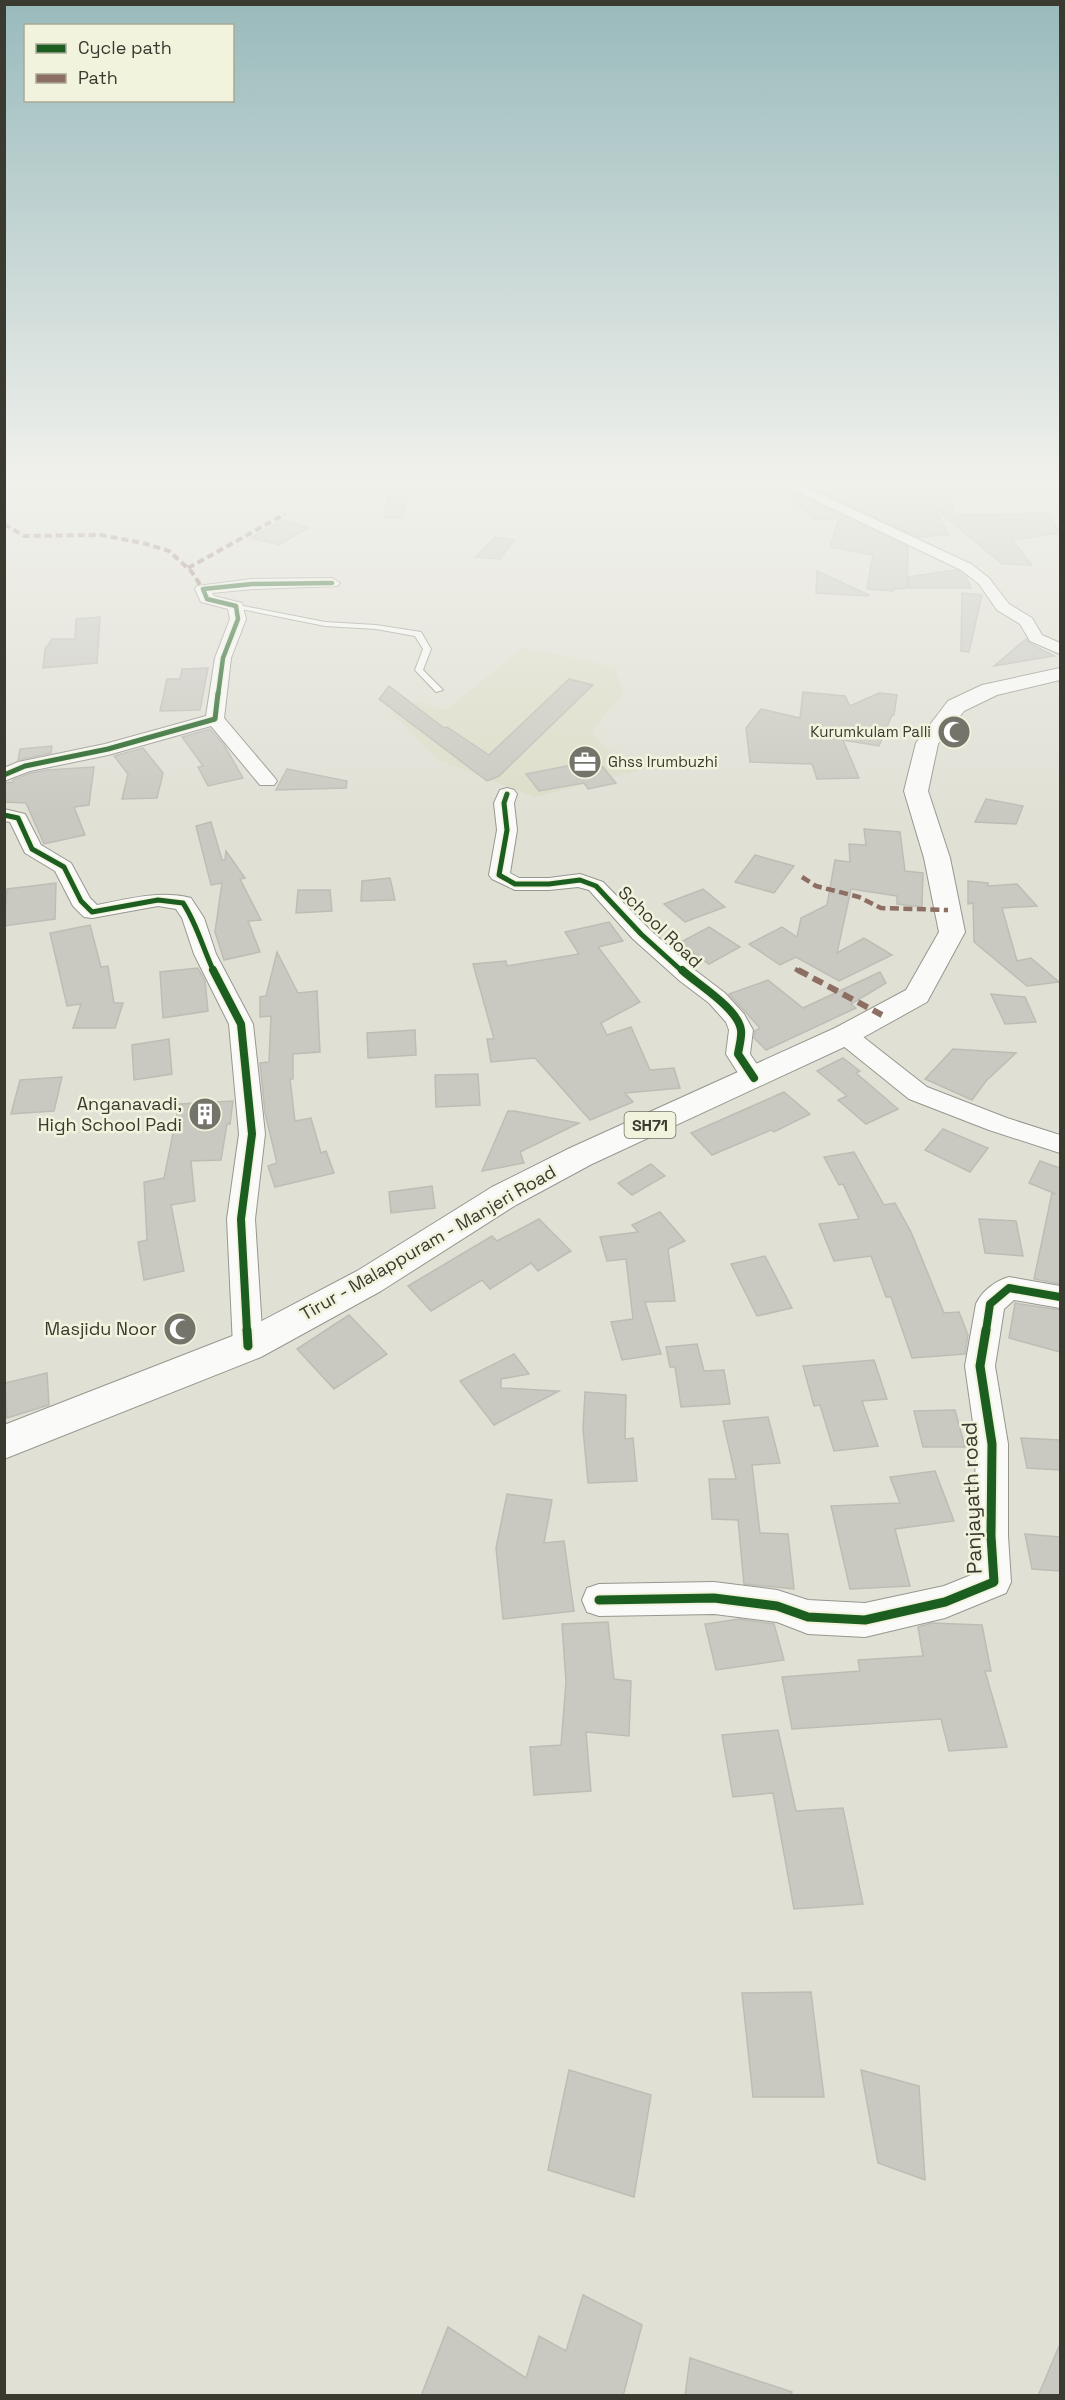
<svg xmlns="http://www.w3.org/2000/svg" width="1065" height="2400" font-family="'Space Grotesk',sans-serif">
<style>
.built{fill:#dcddc8}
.building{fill:#c9c9c1;stroke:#bdbdb5;stroke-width:1.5}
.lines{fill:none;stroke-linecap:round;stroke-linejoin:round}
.service-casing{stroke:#97978f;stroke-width:2}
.minor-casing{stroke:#97978f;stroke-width:2}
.primary-casing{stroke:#97978f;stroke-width:2}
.service{fill:#fafaf9;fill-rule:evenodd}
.minor{fill:#fafaf9;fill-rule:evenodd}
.primary{fill:#fafaf9;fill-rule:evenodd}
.quiet-far2{stroke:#8d6e63;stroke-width:4;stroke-dasharray:7 4;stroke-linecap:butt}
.quiet-far1{stroke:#8d6e63;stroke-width:4.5;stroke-dasharray:9 4.5;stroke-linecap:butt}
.quiet{stroke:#8d6e63;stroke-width:6;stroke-dasharray:11 6;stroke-linecap:butt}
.cycleway-far3-casing{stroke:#f2f3dd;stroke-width:7}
.cycleway-far2-casing{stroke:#f2f3dd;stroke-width:8}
.cycleway-far1-casing{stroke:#f2f3dd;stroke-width:11}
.cycleway-casing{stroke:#f2f3dd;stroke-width:13}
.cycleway-far3{stroke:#1b5e20;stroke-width:4.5}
.cycleway-far2{stroke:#1b5e20;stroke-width:5}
.cycleway-far1{stroke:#1b5e20;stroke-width:8}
.cycleway{stroke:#1b5e20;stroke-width:9}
.labels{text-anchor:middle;stroke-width:5;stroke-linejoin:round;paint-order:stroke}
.far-poi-label{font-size:15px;fill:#3a3a31;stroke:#f2f3dd;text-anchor:end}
.shield{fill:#f2f3dd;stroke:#717265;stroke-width:1.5}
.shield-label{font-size:16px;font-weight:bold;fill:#3a3a31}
.street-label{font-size:18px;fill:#3a3a31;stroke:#f2f3dd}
.poi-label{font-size:18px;fill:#3a3a31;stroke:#f2f3dd;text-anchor:end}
.near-street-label{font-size:21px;fill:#3a3a31;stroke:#f2f3dd}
</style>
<rect width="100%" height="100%" fill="#e0e0d5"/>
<!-- built -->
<path class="built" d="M523,647l92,20 8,26 -32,39 14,15 32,24 -102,26 -97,-37 -45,-47 23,-12 30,9z"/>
<!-- building -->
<g class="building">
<path d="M391,480h17l-2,25 -4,12 -18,1z"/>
<path d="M769,480l139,67 -1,41 -12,1 -2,2 -26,-2 6,-34 -43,-8 9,-29 -23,2z"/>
<path d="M796,480h24l10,4 29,-4h87l9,35 93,-2 12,20 -48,7 20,25 -30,-1 -66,-55 12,26 -30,2z"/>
<path d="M282,520l26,8 -29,17 -28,-7z"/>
<path d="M495,537l19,3 -14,19 -24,-2z"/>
<path d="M956,570l10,7 5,11h-62l-1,-11z"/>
<path d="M817,571l52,24 -1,1 -52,-3z"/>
<path d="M962,593l20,2 -13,57 -8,-1z"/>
<path d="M100,617l-3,46 -54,5 2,-19 7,-10h23l1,-20z"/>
<path d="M1026,639l3,4 25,13 -60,10z"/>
<path d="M208,668l-8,42 -40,1 7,-32h13l2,-10z"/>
<path d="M569,679l24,6 -94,91 -12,5 -108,-82 10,-13 55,42 3,-1 42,28z"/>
<path d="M803,692l42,4 5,10 29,-13 18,2 -3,20h-2l-13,31 -36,-6 16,38 -42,1 -5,-15 -62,-2 -4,-34 15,-19 39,9z"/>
<path d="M210,729l14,16 19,33 -35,8 -10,-19 5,-1 -21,-29z"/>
<path d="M52,746l-1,7 -33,7 2,-11z"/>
<path d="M143,748l20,25 -6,25 -35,1 6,-25 -14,-18z"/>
<path d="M597,760l19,23 -28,6 -4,-6 -45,8 -13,-17z"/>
<path d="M94,767l-5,38 -15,2 11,28 -41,9 -18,-41 -22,-1v-19l9,-1v-2l18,-7 16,-3z"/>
<path d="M287,769l60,12 -1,7 -70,2z"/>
<path d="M986,799l37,7 -7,18 -41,-2z"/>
<path d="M211,822l11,38h3l1,-9 19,27 -5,1 21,41 -13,1 12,31 -36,8 -9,-28 7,-49 -11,2 -15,-59z"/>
<path d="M864,829l36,3 5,39 18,2 -1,34 -25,-3v-8l-46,-7 -14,64 27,-15 28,17 -53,26 -43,-24 -16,8 -31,-21 33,-17 15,10 4,-19 26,-13 8,-45 15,2 -1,-18 17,1z"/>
<path d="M755,855l39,11 -20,27 -39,-11z"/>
<path d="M390,878l5,22 -34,1 1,-20z"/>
<path d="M968,881l20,2v3l29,-2 20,22 -35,2 15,53 14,-3 28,24 -32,4 -53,-44 -1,-39 -5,1z"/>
<path d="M56,883l-1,36 -51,7 3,-37z"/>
<path d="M703,889l22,18 -40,15 -21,-18z"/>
<path d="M298,890h32l2,21 -36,2z"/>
<path d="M609,922l14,19 -25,6 42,55 -39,21 6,12 24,-8 19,43 24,-2 6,20 -55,5 8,9 -43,18 -55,-62 -44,4 -4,-23h7l-21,-75 33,-3 1,5 72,-12 -14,-22z"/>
<path d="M90,925l11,42 7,-1 6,37h9l-8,25h-42l8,-24 -14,2 -17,-73z"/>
<path d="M709,927l31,20 -31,17 -30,-21z"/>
<path d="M277,952l21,41 19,-2 3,61 -27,2v25h-3l5,42 16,-3 10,35 5,-2 8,22 -59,14 -7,-21 9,-3 -12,-50 -5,-50 9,-1 2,-46 -11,1v-20l6,-1z"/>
<path d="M198,968l7,13 3,30 -45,7 -3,-46z"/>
<path d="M880,972l6,11 -35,21 5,4 -90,42 -12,-12 1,-7 5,-3 -31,-34 39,-14 35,28z"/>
<path d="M991,994l34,3 11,25 -31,2z"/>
<path d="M415,1030l1,25 -48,3 -1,-25z"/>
<path d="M169,1039l3,35 -38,6 -2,-35z"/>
<path d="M953,1049l63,4 -30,28 -14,19 -47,-21z"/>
<path d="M843,1058l17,13 -4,2 42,36 -32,15 -28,-24 9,-4 -30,-25z"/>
<path d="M478,1074l2,31 -44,2 -1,-32z"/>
<path d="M62,1077l-8,34 -43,3 9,-34z"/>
<path d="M784,1092l26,22 -36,18 -3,-2 -59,25 -21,-22z"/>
<path d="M233,1101l-3,23h-3l-6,36 -30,1 4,40 -24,4 13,66 -40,9 -6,-38 9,-2 -3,-58 20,-4 15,-74z"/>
<path d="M508,1111h6l65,12 -59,29 4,11 -42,8z"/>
<path d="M943,1129l45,19 -18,24 -45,-22z"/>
<path d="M854,1152l30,53 11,-2 16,29 33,81 15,-1 9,23 -3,19 -53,4 -21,-61h-5l-15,-41 -37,5 -15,-37 40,-5 -16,-35 -4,1 -15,-28z"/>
<path d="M1040,1161l20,7v116l-26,-5 18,-86 4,1 -27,-11z"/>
<path d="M651,1164l14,12 -33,19 -14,-12z"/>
<path d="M432,1186l3,22 -44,5 -2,-21z"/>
<path d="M660,1212l25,29 -17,8 7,52 -30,1 16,52 -39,6 -11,-38 22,-3 -7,-60 -19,2 -7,-24 38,-5 -6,-7z"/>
<path d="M539,1219l32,32 -33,20 -7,-8 -41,26 -8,-9 -51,31 -23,-25 84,-50 5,5z"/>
<path d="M979,1219l37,2 7,35 -38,-3z"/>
<path d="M765,1256l27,52 -35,8 -26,-52z"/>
<path d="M1015,1303l45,7v42l-51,-14z"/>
<path d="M349,1315l38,39 -53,35 -37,-40z"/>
<path d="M697,1344l7,27 20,-1 6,34 -49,3 -6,-40h-5l-4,-20z"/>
<path d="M514,1354l15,20 -28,5v9l58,3 -65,34 -34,-44z"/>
<path d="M874,1360l13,39 -25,2 16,45 -44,5 -14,-46 -6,1 -11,-40z"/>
<path d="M47,1373l2,32 -42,13 -2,-35z"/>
<path d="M585,1392l41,3 -1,44 8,-1 4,43 -49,2 -5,-54z"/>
<path d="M955,1410l10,37h-42l-9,-36z"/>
<path d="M768,1417l12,46 -28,2 8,68 28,1 6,55 -50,-5 -6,-64 -26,-1 -3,-40h27l-13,-58z"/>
<path d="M1021,1438l39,2v30l-33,-2z"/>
<path d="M935,1471l19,50 -59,8 15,57 -60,3 -19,-83 69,-3 -10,-26z"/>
<path d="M507,1494l45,6 -8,43 20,-2 10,70 -71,8 -7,-71z"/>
<path d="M1025,1534l35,3v34l-28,-2z"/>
<path d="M739,1619l35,5 10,36 -68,10 -11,-46z"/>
<path d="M608,1622l6,57 17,2 -2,55 -43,-4 5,59 -57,4 -4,-48 31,-2 5,-63 -4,-58z"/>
<path d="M932,1623l50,2 9,46h-6l22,76 -58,4 -8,-32 -149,10 -10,-52 78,-6 -2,-11 65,-4 -5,-29z"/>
<path d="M778,1730l18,81 47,-3 20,96 -69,5 -21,-116 -40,4 -11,-62z"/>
<path d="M811,1992l13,105h-71l-11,-104z"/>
<path d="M569,2070l82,25 -17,102 -86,-27z"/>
<path d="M861,2070l58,16 6,94 -47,-17z"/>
<path d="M583,2295l59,30 -19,71h-202l27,-69 78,51 13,-42 27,15z"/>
<path d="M1060,2344v52h-22z"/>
<path d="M690,2358l102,34 -1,4h-106z"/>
</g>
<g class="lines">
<defs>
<path id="service" d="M233,604l92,18 51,3 45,7 10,17 -8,21 20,20 -7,2 -21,-22 8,-21 -8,-13 -39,-7 -51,-3 -89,-18h-3z"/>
<g id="minor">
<path d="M773,480h18l180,84 18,14 20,26 23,14 10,17 18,8v11l-30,-13 -10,-17 -23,-14 -18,-26 -18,-14z"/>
<path d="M332,578l8,5 -3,3 -85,3 -40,4 2,3 28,7 4,16 -15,39 -7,60 50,59 3,4 -3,4h-14l-49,-59 -103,29 -78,16 -26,10v-13l14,-6 87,-18 101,-28 9,-58 15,-39 -2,-10 -27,-7 -6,-13 2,-3 55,-7z"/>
<path d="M507,788l7,2 3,4 -3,9 3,27 -7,43 9,5h30l31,-4 23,8 46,47 47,42 29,22 19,21 9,16 -3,24 16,24 -3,6 -9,2 -9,-2 -19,-30 3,-24 -3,-8 -17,-19 -29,-22 -47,-42 -44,-49 -11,-3 -29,3h-34l-23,-11 -3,-4 8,-45 -3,-27 6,-13z"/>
<path d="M4,809l21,5 16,31 30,18 19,35 7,7c32,-6 62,-15 94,-7l13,20 12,36 37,70 12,110 -10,85 8,127 -4,9 -11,3 -11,-3 -4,-9 -6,-127 12,-85 -10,-110 -35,-70 -12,-36 -6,-9 -18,-3 -66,12 -8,-1 -11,-11 -18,-35 -30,-18 -15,-31 -6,-1z"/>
<path d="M845,1027l8,2 74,58 80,31 53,17v18l-71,-23 -80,-31 -72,-58 -4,-6 4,-6z"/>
<path d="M1009,1277l51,9v22l-46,-8 -10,9 -9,57 13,78v92l3,46 -5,11 -61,25 -80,19 -57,-3 -31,-12 -63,-8 -115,2 -12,-4 -5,-12 5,-12 12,-4 115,-2 63,8 31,10 57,3 79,-17 32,-13 -2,-37 2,-92 -11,-78 11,-62c6,-13 19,-23 33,-27z"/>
</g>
<path id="primary" d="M1060,668v12l-63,15 -33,16 -26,33 -10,47 22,67 15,74 -38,70 -72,40 -263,122 -76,41 -135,86 -120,66 -257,102v-34l231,-90 122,-64 135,-84 78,-39 265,-120 71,-38 33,-58 -15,-74 -20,-67 12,-48 32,-42 34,-16z"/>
</defs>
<!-- service casing -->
<use href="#service" class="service-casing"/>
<!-- minor casing -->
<use href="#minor" class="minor-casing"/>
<!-- primary casing -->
<use href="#primary" class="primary-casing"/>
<!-- service -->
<use href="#service" class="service"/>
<!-- minor -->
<use href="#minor" class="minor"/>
<!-- primary -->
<use href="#primary" class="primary"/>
<!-- quiet-far2 -->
<g class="quiet-far2">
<path d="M4,524l20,12 77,-1 42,8 26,8 22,20 12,18"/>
<path d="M188,568l97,-54"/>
</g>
<!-- quiet-far1 -->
<g class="quiet-far1">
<path d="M802,877l14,9 43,11 22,11 67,2"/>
<path d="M795,969l6,3"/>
</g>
<!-- quiet -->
<path class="quiet" d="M798,970l84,45"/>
<defs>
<path id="cycleway-far3" d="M218,695l5,-37 15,-39 -2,-13 -29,-7 -4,-10 49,-5 80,-1"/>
<g id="cycleway-far2">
<path d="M4,775l21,-9 83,-17 107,-30 3,-26"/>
<path d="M507,794l-3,9 3,27 -8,45 16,9h34l31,-4 16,6 45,48 42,38"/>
<path d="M4,815l14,3 14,31 32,18 17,34 11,11 66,-12 25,3c14,21 20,46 31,69"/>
</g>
<g id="cycleway-far1">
<path d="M213,970l28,54 11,110 -11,85 6,112"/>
<path d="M682,970c15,14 56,38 59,60 1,7 -2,17 -3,24l16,24"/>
<path d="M986,1331l4,-27 19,-16 51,9"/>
</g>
<g id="cycleway">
<path d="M247,1330l1,16"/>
<path d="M599,1600l115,-2 63,8 31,11 57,3 80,-18 49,-20 -3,-46 1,-92 -12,-78 6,-36"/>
</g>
</defs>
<!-- cycleway-far3 casing -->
<use href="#cycleway-far3" class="cycleway-far3-casing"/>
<!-- cycleway-far2 casing -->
<use href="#cycleway-far2" class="cycleway-far2-casing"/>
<!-- cycleway-far1 casing -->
<use href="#cycleway-far1" class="cycleway-far1-casing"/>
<!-- cycleway casing -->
<use href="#cycleway" class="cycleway-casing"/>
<!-- cycleway-far3 -->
<use href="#cycleway-far3" class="cycleway-far3"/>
<!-- cycleway-far2 -->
<use href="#cycleway-far2" class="cycleway-far2"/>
<!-- cycleway-far1 -->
<use href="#cycleway-far1" class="cycleway-far1"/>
<!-- cycleway -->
<use href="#cycleway" class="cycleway"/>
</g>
<!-- sky -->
<linearGradient id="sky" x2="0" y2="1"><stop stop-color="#99babc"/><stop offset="0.59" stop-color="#f1f1ec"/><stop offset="1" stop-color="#f1f1ec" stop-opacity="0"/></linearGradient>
<rect width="1065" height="816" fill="url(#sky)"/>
<!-- icons -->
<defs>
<symbol id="mosque-disc" viewBox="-11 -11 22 22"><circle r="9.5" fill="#74746a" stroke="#f2f3dd"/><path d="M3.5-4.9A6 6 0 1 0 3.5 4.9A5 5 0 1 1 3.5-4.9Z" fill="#fff"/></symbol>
<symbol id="office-disc" viewBox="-11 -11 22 22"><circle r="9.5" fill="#74746a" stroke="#f2f3dd"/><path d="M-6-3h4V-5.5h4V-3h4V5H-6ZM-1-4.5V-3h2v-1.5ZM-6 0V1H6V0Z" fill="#fff"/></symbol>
<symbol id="building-disc" viewBox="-11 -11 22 22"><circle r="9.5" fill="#74746a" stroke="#f2f3dd"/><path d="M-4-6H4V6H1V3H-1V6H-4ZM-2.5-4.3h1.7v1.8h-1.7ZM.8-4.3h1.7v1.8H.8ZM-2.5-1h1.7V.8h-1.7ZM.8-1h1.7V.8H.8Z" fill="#fff"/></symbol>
</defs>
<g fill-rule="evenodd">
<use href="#mosque-disc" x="935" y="713" width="38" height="38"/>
<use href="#office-disc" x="566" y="743" width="38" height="38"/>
<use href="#building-disc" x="186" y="1095" width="38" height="38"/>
<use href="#mosque-disc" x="161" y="1310" width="38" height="38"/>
</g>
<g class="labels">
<!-- far-poi labels -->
<g class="far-poi-label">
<text x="931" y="737">Kurumkulam Palli</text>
<text x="608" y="767" text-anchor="start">Ghss Irumbuzhi</text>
</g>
<!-- shield labels -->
<rect class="shield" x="624.5" y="1112" width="51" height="26" rx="4.5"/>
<g class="shield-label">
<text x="650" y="1131">SH71</text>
</g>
<!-- street labels -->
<g class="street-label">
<text transform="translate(660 927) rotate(44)" y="6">School Road</text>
<text transform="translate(428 1243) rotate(-30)" y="6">Tirur - Malappuram - Manjeri Road</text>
</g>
<!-- poi labels -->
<g class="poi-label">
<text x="182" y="1110">Anganavadi,<tspan x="182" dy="21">High School Padi</tspan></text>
<text x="157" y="1335">Masjidu Noor</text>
</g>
<!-- near-street labels -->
<g class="near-street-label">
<text transform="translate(972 1498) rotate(-92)" y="7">Panjayath road</text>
</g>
</g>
<!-- border -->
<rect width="1065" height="2400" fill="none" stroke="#3a3a31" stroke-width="12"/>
<!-- legend -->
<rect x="24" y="24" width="210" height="78" fill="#f2f3dd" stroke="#a8a998" stroke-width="1.5"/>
<rect x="36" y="44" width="30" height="9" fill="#1b5e20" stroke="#a8a998" stroke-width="1.5"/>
<text x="78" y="54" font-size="18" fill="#3a3a31">Cycle path</text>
<rect x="36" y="74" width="30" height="9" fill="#8d6e63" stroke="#a8a998" stroke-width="1.5"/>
<text x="78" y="84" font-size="18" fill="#3a3a31">Path</text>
</svg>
